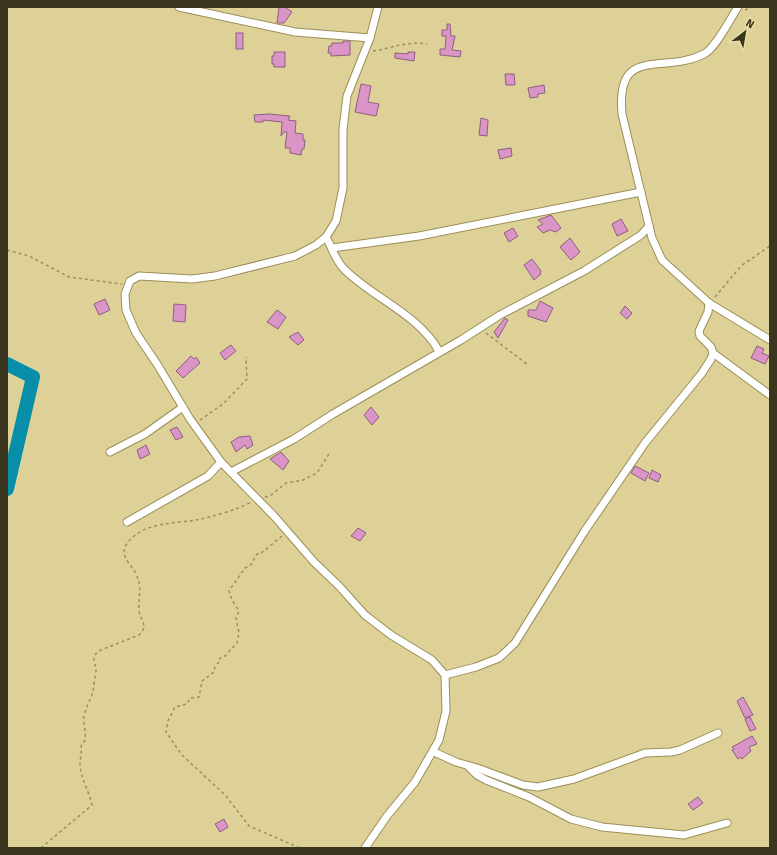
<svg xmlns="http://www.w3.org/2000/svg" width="777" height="855" font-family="'Fira Sans',sans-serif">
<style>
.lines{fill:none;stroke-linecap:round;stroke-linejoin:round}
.river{stroke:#088ea9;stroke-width:14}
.building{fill:#da94c6;stroke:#8d5f80}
.street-casing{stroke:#9b8f58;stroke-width:9}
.path{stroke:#998f65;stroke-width:1.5;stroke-dasharray:3 3;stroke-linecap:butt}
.street{stroke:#fff;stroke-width:7}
</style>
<rect width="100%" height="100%" fill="#ddd198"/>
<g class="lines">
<!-- river -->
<path class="river" d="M7,364l26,13 -26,112"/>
</g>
<!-- building -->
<g class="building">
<path d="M279,7h6l7,5 -8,11h-7z"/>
<path d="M447,24h3l1,12h4l-3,14 9,1 -1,6 -20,-2v-6h5l1,-13h-4v-6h5z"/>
<rect x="236" y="33" width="7" height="16"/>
<path d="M343,41h7v14l-19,1v-3h-3l1,-7h3v-3h11z"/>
<path d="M274,52h11v15h-11v-3h-2v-8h2z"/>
<path d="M408,52h7l-1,9 -19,-3v-5l13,1z"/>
<path d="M505,74h9l1,11h-9z"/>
<path d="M361,84l10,2 -3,16 11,2 -3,12 -21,-4z"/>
<path d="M544,85l1,8 -7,1v3l-8,1 -2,-10z"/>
<path d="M269,114l21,2 -2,4 8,1 -1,12 8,1v6h2l-1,9h-2l-1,6 -11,-2v-5h-5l2,-16h-3l-3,4 1,-14 -19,-2v2h-8l-1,-7z"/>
<path d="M481,118l7,2 -1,16 -8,-1z"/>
<path d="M511,148l1,8 -12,3 -2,-9z"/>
<path d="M551,215l10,13 -5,4 -6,-2 -7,3 -6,-6 6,-3 -5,-4z"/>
<path d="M621,219l7,12 -11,5 -5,-12z"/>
<path d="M513,228l5,8 -9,6 -5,-9z"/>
<path d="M570,238l10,14 -9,8 -11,-13z"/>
<path d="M532,259l9,12 -1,4 -6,5 -10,-15z"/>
<path d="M105,299l5,11 -11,5 -5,-11z"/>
<path d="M540,301l13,7 -7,14 -18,-6v-6h8z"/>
<path d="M174,304l12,1 -1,17 -12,-1z"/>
<path d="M625,306l7,7 -5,6 -7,-6z"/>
<path d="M277,310l9,7 -8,12 -11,-7z"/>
<path d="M505,318l3,2 -10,18 -4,-6z"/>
<path d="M298,332l6,8 -6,5 -9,-8z"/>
<path d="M231,345l5,6 -11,9 -5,-7z"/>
<path d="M757,346l7,3 -2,4 7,3 -4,8 -14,-6z"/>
<path d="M191,356l3,3 2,-2 4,6 -17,15 -7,-7z"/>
<path d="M371,407l8,10 -7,8 -8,-10z"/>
<path d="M177,427l6,10 -7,3 -6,-10z"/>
<path d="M250,436l3,9 -6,4 -2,-4 -9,7 -5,-10 8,-5z"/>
<path d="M146,445l4,9 -10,5 -3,-9z"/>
<path d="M281,452l8,9 -6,9 -13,-11z"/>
<path d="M635,466l14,7 -4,8 -14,-8z"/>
<path d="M652,470l9,5 -3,7 -9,-4z"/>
<path d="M358,528l8,5 -6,8 -9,-5z"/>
<path d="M743,697l10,18 -8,3 -8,-17z"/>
<path d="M750,717l6,12 -6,2 -5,-12z"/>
<path d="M752,736l5,8 -8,3 2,4 -9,8 -1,-2 -3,2 -6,-9 2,-1 -2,-2z"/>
<path d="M698,797l5,6 -10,7 -5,-6z"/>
<path d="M224,819l4,8 -8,5 -5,-8z"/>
</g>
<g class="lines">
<defs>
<g id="street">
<path d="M179,7l116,25 75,6"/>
<path d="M738,7c-8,12 -22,41 -34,47 -42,21 -88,-10 -82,60l30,124 10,22 47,43 61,37"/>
<path d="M326,237c6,10 9,23 18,32 30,30 73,44 95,82"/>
<path d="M332,248l87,-12 222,-44"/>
<path d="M713,353l57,42"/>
<path d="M110,452l35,-18 38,-27"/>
<path d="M231,472l63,-33 39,-25 128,-74 39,-25 84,-44 57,-36 8,-9"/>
<path d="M127,522l81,-46 13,-14"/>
<path d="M445,675l31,-8 23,-9 16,-15 69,-111 61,-89 57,-70 9,-14 2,-6 -2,-6 -11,-11 -1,-5 9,-19 1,-9"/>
<path d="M434,752l22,10 24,7 43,16 15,2 36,-8 71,-26 26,-1 9,-2 38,-17"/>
<path d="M469,767l8,8 9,5 43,17 42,22 31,8 82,8 43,-12"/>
<path d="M365,848l22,-32 28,-34 24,-42 7,-29 -1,-36 -13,-15 -41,-25 -26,-20 -26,-29 -25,-24 -40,-46 -53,-54 -31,-43 -33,-55 -21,-31 -10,-23 -1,-16 5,-13 9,-5 53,3 23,-3 80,-20 21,-11 10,-8 10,-16 7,-33v-59l4,-33 23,-58 8,-31"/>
</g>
</defs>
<!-- street casing -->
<use href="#street" class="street-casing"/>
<!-- path -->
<g class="path">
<path d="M745,10l7,-3"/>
<path d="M373,51c21,-3 31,-10 54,-7"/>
<path d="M7,250l22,6 40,21 53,7"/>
<path d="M715,297l26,-31 29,-20"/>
<path d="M486,333l42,32"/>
<path d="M200,420l23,-16 24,-25 -1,-22"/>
<path d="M265,497l5,-1 16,-13 17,-3 14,-7 12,-19"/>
<path d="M282,536l-22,18h-3l-7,12 -5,2 -16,23 3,9 7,11 -3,7 3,15 -2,10 -13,14 -4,1v3l-5,5 -1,6 -12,9 -3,16 -9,1 -3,6 -12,3 -7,14 -2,11 15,22 45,42 23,30 51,22"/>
<path d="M41,848l51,-43c-3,-14 -11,-26 -12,-40 0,-6 2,-13 1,-19 9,-8 1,-21 3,-30 2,-9 6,-16 9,-24 0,-2 3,-20 3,-21 -1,-10 -6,-15 5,-21l38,-15c11,-10 0,-16 0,-25 -1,-14 4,-21 -3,-36 -4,-9 -17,-18 -10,-29 15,-23 46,-21 70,-25 12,-2 44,-11 55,-18"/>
</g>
<!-- street -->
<use href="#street" class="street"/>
</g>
<!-- border -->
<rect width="777" height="855" fill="none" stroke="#3a351e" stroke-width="16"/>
<!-- north arrow -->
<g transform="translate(745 32) rotate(31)" stroke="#eadea4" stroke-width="3" paint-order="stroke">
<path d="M0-3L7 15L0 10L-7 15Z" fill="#3a351e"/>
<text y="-6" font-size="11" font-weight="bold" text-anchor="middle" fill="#3a351e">N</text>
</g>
</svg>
